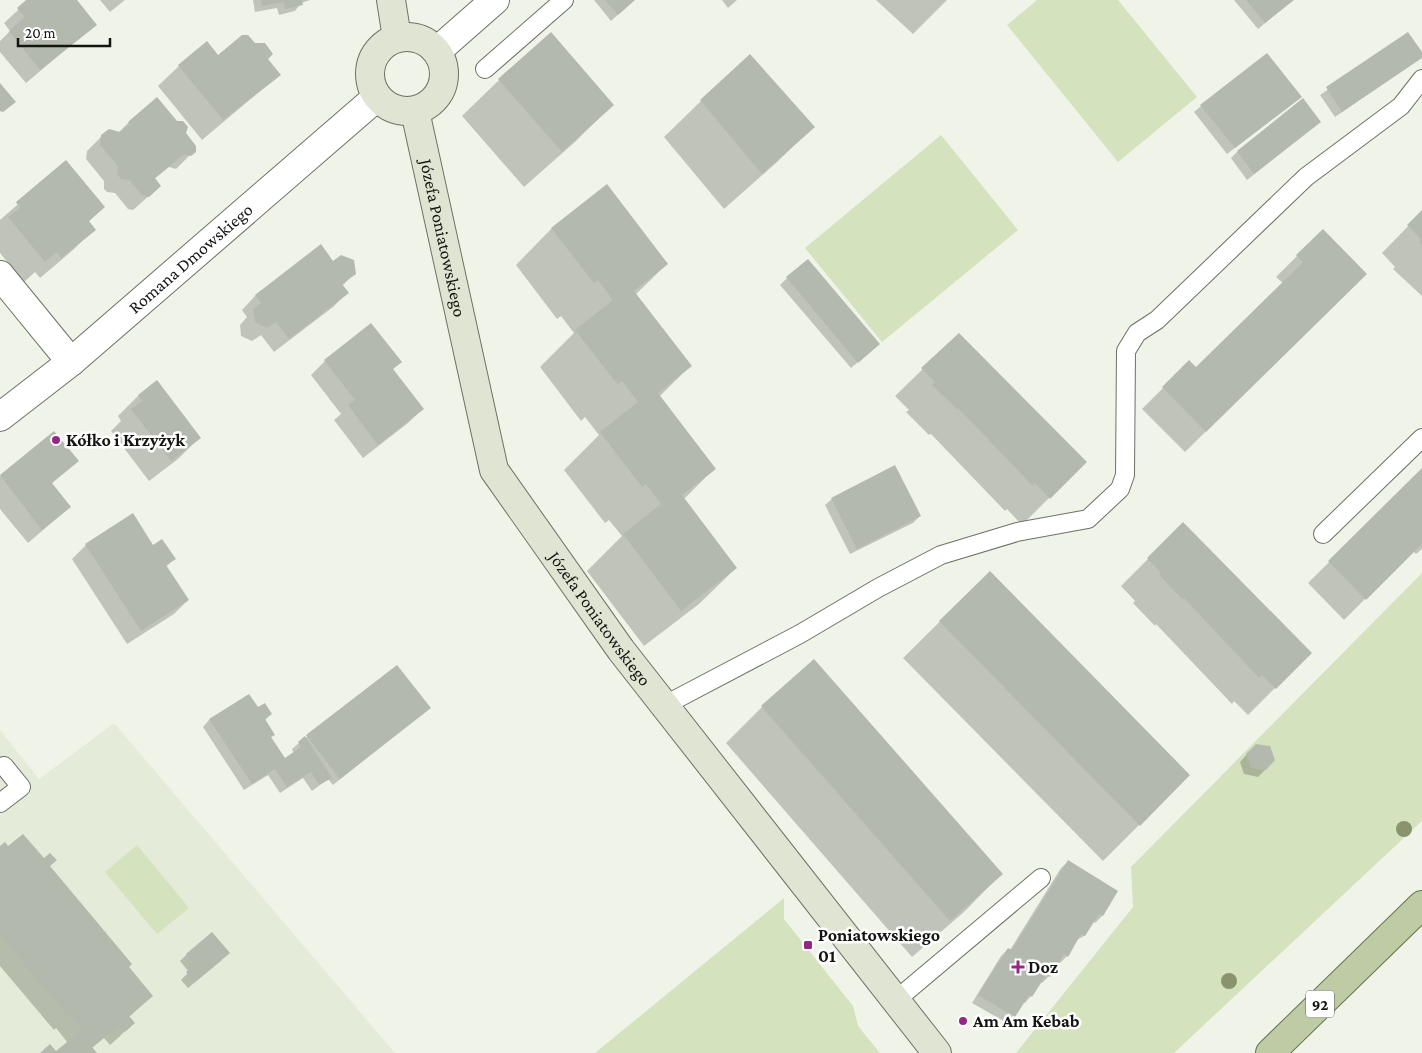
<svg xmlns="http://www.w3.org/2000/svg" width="1422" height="1053" font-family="'Crimson Pro',serif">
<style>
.built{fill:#e4ebd8}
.green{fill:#d5e2be}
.shadow{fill:#0003}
.building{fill:#b4b9ad}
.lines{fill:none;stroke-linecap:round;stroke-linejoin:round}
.lane-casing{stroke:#6d7166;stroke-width:20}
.street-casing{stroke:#6d7166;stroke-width:30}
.secondary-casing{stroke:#6d7166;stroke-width:30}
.primary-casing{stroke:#66754a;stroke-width:30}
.lane{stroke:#fff;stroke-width:18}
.street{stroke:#fff;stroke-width:28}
.secondary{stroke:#dfe5d2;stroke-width:28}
.primary{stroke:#becba5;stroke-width:28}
.tree{fill:#89946e}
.poi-dot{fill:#952686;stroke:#fff;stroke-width:2}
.labels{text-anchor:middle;stroke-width:5;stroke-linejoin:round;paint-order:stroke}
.shield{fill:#fff;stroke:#5a5b58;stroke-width:1}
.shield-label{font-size:16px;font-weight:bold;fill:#131511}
.street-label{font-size:18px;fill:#131511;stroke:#fff}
.poi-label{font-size:18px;font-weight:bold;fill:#131511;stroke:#fff;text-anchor:start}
</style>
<rect width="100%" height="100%" fill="#f0f4e8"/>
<!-- built -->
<path class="built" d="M114,723l281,330h-395v-323l39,49z"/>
<!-- green -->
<g class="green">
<path d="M1037,0h81l79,97 -79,65 -111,-137z"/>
<path d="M941,135l77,95 -136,112 -77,-94z"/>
<path d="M1422,573v248l-248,232h-158l117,-146 -2,-40z"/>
<path d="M137,845l52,63 -32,26 -52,-62z"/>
<path d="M784,898v21l69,87 5,20 22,27h-285z"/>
</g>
<!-- shadow -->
<g class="shadow">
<path d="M29,0h46l20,25 -69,58 -26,-31v-11l10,-10 -6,-8z"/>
<path d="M100,0h25l-15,12z"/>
<path d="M253,0h57l-9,3 -6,8 -16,4 -2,-7 -22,4z"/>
<path d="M594,0h40l-23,21z"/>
<path d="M722,0h15l-9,8z"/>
<path d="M876,0h71l-34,34z"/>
<path d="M1234,0h59l-35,29z"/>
<path d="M551,34l61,71 -36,36 -52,46 -62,-71 37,-36z"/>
<path d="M1408,34l14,23 -87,60 -15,-22z"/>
<path d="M218,56l49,3 12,16 -77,65 -44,-54 21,-20z"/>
<path d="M701,101l112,26 -37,36 -52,46 -60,-72z"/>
<path d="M1293,103l-66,51 -33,-42 7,-6z"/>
<path d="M129,122l56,11 9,18 -18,18 -7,-2 -15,12 6,7 -27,24 -5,-1 -13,-16 -8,-1 -3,-3v-8l-18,-22 1,-8 15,-15 16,-3z"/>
<path d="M1320,122l-73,58 -16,-22 6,-6z"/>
<path d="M66,162l37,45 -15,15 6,7 -21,21 -33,28 -5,-6 -11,10 -24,-29v-33z"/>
<path d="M1422,212v84l-29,-27 2,-2 -13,-14z"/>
<path d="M552,228l115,36 -32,31 55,71 -31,31 55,72 -30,30 52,69 -37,36 -55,42 -57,-75 35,-35 -13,-16 -4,3 -41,-53 35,-35 -14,-18 -4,4 -41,-54 34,-34 -13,-17 -4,3 -41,-54z"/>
<path d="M1323,230l42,44 -180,178 -43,-43 47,-47 7,6 87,-85 -7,-6z"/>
<path d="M355,273l-13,13 5,7 -14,14 -59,45 -13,-17 -9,6 -11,-5 -1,-11 7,-8 -5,-7 14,-15z"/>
<path d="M787,278l92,66 -28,24 -71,-83z"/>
<path d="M959,334l126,128 -63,63 -15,-16 -2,2 -74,-77 -2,1 -23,-23 3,-2 -14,-14z"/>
<path d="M325,361l75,1 -8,8 30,39 -14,14 -45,35 -29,-38 7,-6 -30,-39z"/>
<path d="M156,382l43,56 -21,21 -29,22 -38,-50 10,-10 -3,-5 20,-20z"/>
<path d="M54,433l23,28 -26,23 19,23 -42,36 -28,-34v-33z"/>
<path d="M1422,470v79l-6,5 -3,-3 -69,69 -36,-37z"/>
<path d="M832,499l88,17 -7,7 -63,31 -25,-49z"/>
<path d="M1183,524l127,129 -62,62 -14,-14 -2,3 -76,-80 -1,2 -22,-23 2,-2 -14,-15z"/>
<path d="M86,545l67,1 21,13 -8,8 22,33 -14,14 -47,30 -55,-85z"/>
<path d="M990,572l199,203 -86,86 -200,-203z"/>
<path d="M397,667l32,41 -96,77 -5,-6 -16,12 -9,-13 -23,15 -12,-18 -24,15 -41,-63 6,-7 40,-25 8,14 14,5 -6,6 9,14 -4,4 14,22 10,-7 -2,-4 7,-6z"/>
<path d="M762,707l239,167 -36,37 -53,46 -186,-214z"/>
<path d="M1256,745l9,25 -7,7 -14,-3 -4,-12z"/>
<path d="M0,848h8l41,18 103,130 -24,22 5,5 -14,14 -9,8 -6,-7 -12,10 4,5h-54h14l12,-10 -12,-15 -2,2 -54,-64z"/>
<path d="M1068,862l49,30 -15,24 -7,7 -2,-2 -9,15 -9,5 -8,15 -7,7 -2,-1 -9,14 -7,7 -2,-1 -9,14 -6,7 -2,-1 -16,21 -35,-20 29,-47 7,-7 2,1 51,-82z"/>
<path d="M187,954l35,6 -34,28 -7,-8 8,-8 -9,-11z"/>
</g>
<!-- building -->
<g class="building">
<path d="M26,0h51l20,25 -57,45 -31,-39 16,-14 -8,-9z"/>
<path d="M261,0h41l1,5 -18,4 -1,-7 -22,4z"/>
<path d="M605,0h30l-17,15z"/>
<path d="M1246,0h48l-29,23z"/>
<path d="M551,32l63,73 -52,47 -64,-73z"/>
<path d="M1408,32l14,20v6l-80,54 -16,-25z"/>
<path d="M242,35h6l7,8h10l8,11 -5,5 13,16 -58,45 -45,-55 29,-24 11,14z"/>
<path d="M1267,53l35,44 -67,51 -35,-43z"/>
<path d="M750,54l65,73 -53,47 -62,-74z"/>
<path d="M0,83l16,19 -13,10 -3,-1z"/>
<path d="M157,97l20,24h6l5,6 -2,6 10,13v6l-5,4 -7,-2 -29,24 6,8 -12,11 -7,-2 -13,-15 -8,-1 -4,-5 1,-8 -18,-21 1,-10 8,-6 11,3 10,-8 -2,-2z"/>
<path d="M1303,98l18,24 -67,52 -17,-23z"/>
<path d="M66,160l39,47 -16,14 7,9 -35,28 -4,-6 -12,10 -37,-45 12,-9 -4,-6z"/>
<path d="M607,184l61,80 -34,27 58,75 -34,27 58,76 -34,26 55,73 -56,43 -58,-77 38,-30 -15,-20 -4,3 -42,-55 38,-30 -16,-21 -4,4 -43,-55 38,-30 -15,-20 -4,3 -43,-55z"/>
<path d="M1422,210v35l-3,-3 2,-3 -14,-14z"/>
<path d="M1323,229l44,45 -161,158 -44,-45 27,-27 7,7 107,-105 -7,-7z"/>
<path d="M321,244l12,17 8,-6 13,5 2,14 -14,10 7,9 -60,46 -13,-17 -9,6 -12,-6 -2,-13 8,-6 -6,-8z"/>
<path d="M808,259l72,85 -22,19 -72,-86z"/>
<path d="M371,323l31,39 -9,7 31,40 -46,36 -30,-40 7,-5 -31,-40z"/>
<path d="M959,333l128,129 -37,37 -15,-16 -2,3 -75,-78 -1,1 -25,-24 3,-3 -14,-14z"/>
<path d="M157,380l44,58 -30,23 -40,-52 11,-8 -4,-6z"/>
<path d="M54,431l25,30 -27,22 19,24 -29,23 -42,-55z"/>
<path d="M895,465l26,51 -64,33 -26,-51z"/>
<path d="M1422,468v76l-56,56 -38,-39z"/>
<path d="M133,513l20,32 9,-6 14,20 -10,6 23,35 -48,31 -56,-87z"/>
<path d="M1183,522l129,131 -36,36 -14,-14 -3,3 -75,-80 -1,2 -24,-25 2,-2 -14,-15z"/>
<path d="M990,571l200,204 -50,51 -201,-205z"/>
<path d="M814,659l189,215 -53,47 -189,-215z"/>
<path d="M397,665l34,43 -91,71 -34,-44z"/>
<path d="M249,694l9,13 7,-4 7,11 -7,5 10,16 -4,2 14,21 16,-11 -3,-5 7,-6 27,42 -13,7 -8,-13 -24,15 -12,-18 -23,15 -43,-65z"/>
<path d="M1256,744l14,2 5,14 -9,10 -15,-2 -5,-14z"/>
<path d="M23,834l21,24 6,-5 7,7 -7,6 82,98 -3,3 24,29 -24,20 6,7 -10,9 -6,-7 -27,22 5,6h-57l10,-9 6,7 26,-21 -12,-15 -1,2 -69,-82v-89l5,-4 3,4z"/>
<path d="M1068,860l50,31 -15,25 -4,-2 -14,22 -4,-2 -13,23 -4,-3 -14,23 -4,-2 -14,22 -3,-2 -14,22 -37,-22 30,-47 4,2z"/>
<path d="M212,932l18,21 -35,29 -9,-10 9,-7 -9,-11z"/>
</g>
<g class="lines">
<defs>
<g id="lane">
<path d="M485,69l79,-69"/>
<path d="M1323,534l99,-96"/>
<path d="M665,705l135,-71 78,-46 63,-33 76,-23 71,-13 32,-30 5,-14 1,-124 11,-18 20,-13 149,-143 95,-71 21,-27"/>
<path d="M0,803l21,-16 -17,-21"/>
<path d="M896,1000l145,-122"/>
</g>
<g id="street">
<path d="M437,51l58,-51"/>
<path d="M0,275l71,87"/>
<path id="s1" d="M0,417l71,-55 306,-265"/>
</g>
<g id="secondary">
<path d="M391,0l6,38"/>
<circle cx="407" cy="74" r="37"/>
<path id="s2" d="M415,111l79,359 127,180 316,403"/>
</g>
<path id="primary" d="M1270,1053l152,-148"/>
</defs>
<!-- lane casing -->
<use href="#lane" class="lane-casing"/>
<!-- street casing -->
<use href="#street" class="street-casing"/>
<!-- secondary casing -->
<use href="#secondary" class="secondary-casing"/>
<!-- primary casing -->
<use href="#primary" class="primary-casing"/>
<!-- lane -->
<use href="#lane" class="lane"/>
<!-- street -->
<use href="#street" class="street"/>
<!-- secondary -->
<use href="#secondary" class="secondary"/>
<!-- primary -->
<use href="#primary" class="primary"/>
</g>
<!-- trees -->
<g class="tree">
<circle cx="1404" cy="829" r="8"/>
<circle cx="1229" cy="981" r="8"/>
</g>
<!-- markers -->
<g class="poi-dot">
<circle cx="56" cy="440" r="5"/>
<rect x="803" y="940" width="10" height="10" rx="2.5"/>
<path d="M1015.5 959.5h5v5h5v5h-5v5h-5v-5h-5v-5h5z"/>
<circle cx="963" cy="1021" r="5"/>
</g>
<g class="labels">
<!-- shield labels -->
<rect class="shield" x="1306" y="990.5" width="28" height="27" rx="4"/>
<g class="shield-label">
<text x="1320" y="1010">92</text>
</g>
<!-- street labels -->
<g class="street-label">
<text dy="6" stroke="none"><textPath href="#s2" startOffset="130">Józefa Poniatowskiego</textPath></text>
<text dy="6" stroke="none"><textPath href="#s1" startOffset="248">Romana Dmowskiego</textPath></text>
<text dy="6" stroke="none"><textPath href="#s2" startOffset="550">Józefa Poniatowskiego</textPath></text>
</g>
<!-- poi labels -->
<g class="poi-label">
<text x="66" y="446">Kółko i Krzyżyk</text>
<text x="818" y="941">Poniatowskiego<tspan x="818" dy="21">01</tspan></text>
<text x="1028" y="973">Doz</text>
<text x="973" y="1027">Am Am Kebab</text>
</g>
</g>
<!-- scale -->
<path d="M18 38v8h92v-8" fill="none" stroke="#131511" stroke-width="2.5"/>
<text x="25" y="38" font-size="15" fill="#131511" stroke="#ffffff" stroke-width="4" paint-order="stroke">20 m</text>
</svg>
